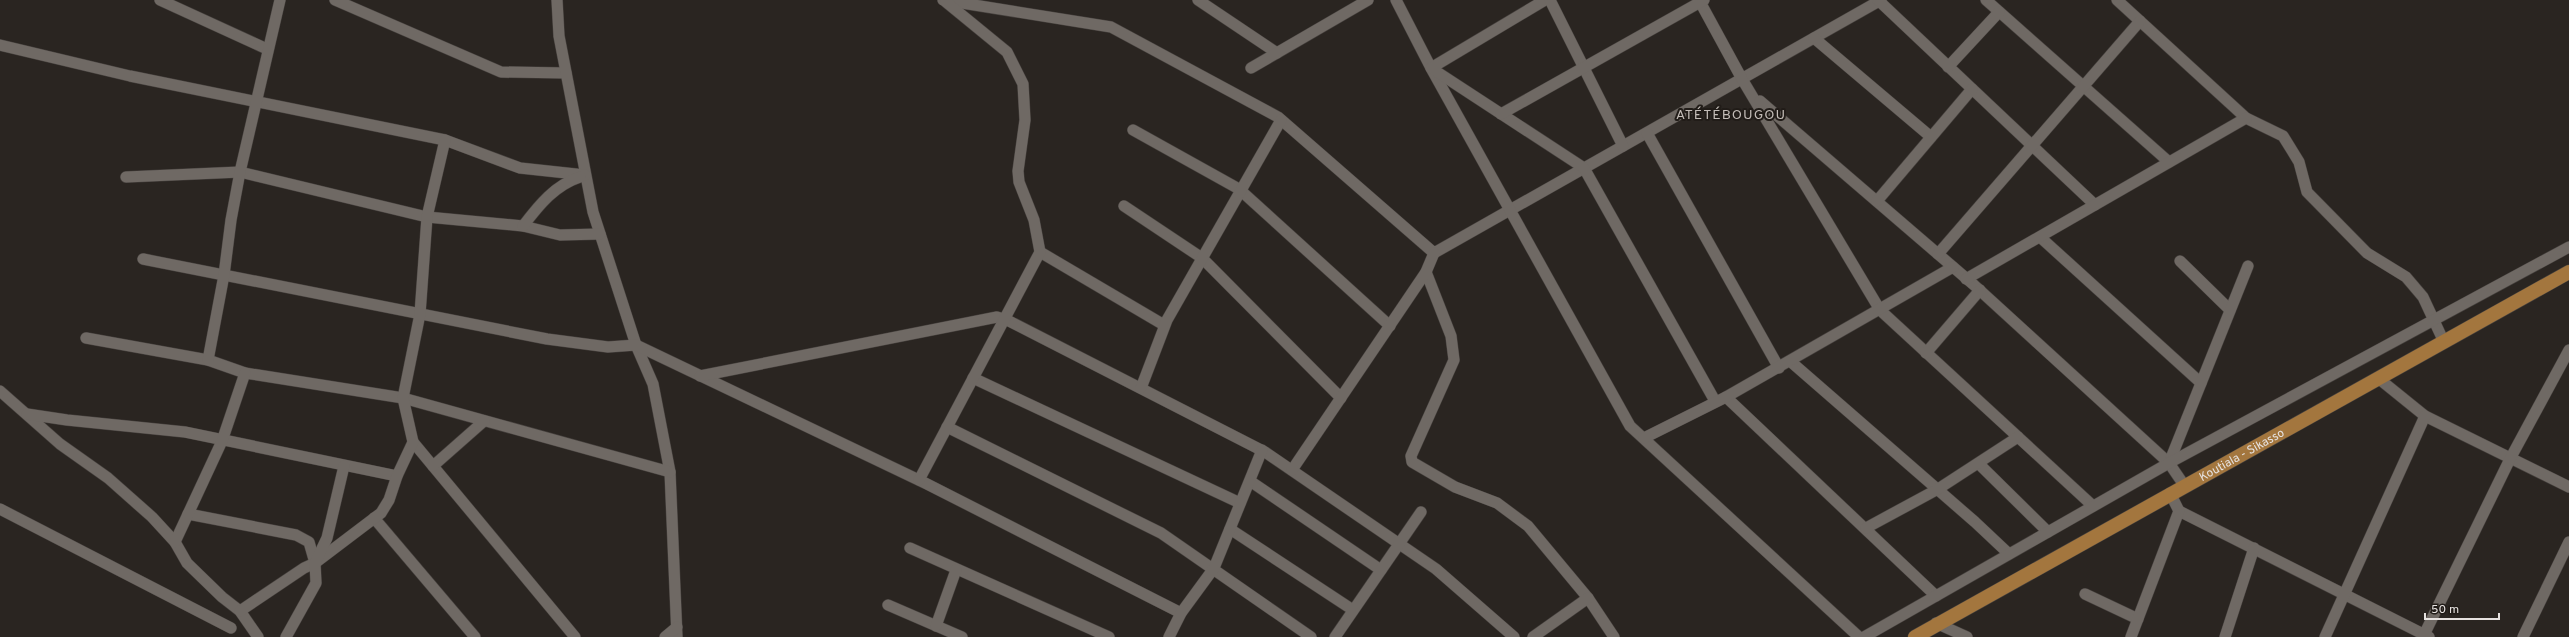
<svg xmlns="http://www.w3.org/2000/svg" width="2569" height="637" font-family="Overpass,sans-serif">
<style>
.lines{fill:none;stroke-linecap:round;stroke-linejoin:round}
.minor-casing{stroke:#46413e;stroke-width:12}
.major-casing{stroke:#46413e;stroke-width:15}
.minor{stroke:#6f6964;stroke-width:11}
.major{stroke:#a3763e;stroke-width:14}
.labels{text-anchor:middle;stroke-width:4;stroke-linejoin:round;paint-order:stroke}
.street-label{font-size:12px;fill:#e6e2e0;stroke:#211c18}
.quarter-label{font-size:14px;letter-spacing:1px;fill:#c4bdb8;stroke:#211c18}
</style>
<rect width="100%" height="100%" fill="#2a2521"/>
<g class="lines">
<defs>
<g id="minor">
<path d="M160,0l107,49"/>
<path d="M335,0l166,72 65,1"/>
<path d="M557,0l2,36 34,176 43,133 17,39 17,88 7,165"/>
<path d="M943,0l168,27 167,90 156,136 447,-253"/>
<path d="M1198,0l79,53"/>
<path d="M1396,0l35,68 199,358 229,211"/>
<path d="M1545,0l-114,68 153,100 131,233"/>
<path d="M1550,0l73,146"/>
<path d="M1699,0l43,79 138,231 213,196"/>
<path d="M1878,0l217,205"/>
<path d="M1986,0l183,162"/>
<path d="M2117,0l129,118 37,18 16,26 8,30 60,61 39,24 17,20 21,45"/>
<path d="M1814,38l117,99"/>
<path d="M0,45l130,31 315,64 75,28 65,7"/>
<path d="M1948,67l51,-55"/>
<path d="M1251,68l117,-68"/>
<path d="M1760,101l214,184 195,178 15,22"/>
<path d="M1501,114l203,-114"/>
<path d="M1133,130l106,59 151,137"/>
<path d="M1647,133l132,235"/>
<path d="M126,177l114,-5 187,45 96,9 37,9 40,-1"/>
<path d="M1877,201l95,-112"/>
<path d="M1124,206l78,52 139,140"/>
<path d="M523,226c16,-21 32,-41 57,-49"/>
<path d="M2040,237l161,146"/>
<path d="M1040,252l124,73"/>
<path d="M1938,254l202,-233"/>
<path d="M143,259l404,80 61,8 28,-2 289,138 256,130"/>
<path d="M2180,261l50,49"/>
<path d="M1426,272l25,64 3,24 -43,96 1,6 43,25 42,16 31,23 60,72 26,39"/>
<path d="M1966,279l280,-161"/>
<path d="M86,338l122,22 37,13 158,25 267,74"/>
<path d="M1926,353l54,-63"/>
<path d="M208,360l16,-85 7,-55 9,-48 40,-172"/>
<path d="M1790,361l185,161 34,32"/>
<path d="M700,376l297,-59 10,3 258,132 171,117 78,68"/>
<path d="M973,378l267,125"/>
<path d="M2378,378l47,38 144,71"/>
<path d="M1141,388l26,-68 114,-200"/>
<path d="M0,391l60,53 48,34 44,39 23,25 12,21 35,34 18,14 18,26"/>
<path d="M1726,397l210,199"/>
<path d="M27,414l40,6 118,12 212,44"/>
<path d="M947,427l214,106 150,104"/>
<path d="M1644,438l82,-41 227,-130"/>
<path d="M413,442l162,195"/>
<path d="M2169,463l79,-197"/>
<path d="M1979,464l69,68"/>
<path d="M433,466l51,-45"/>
<path d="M1292,470l134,-198 8,-19"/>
<path d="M919,480l121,-228 -6,-32 -15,-38 -1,-11 7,-51 -2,-36 -16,-32 -61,-50"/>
<path d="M1250,481l131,89"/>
<path d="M0,509l231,119"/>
<path d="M2179,511l250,126"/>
<path d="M188,514l108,21 13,7 6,21"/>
<path d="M374,518l101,119"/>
<path d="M1866,528l72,-39 80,-52"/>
<path d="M1230,529l123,81"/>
<path d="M175,542l47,-101 23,-68"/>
<path d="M910,548l199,89"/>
<path d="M2085,594l53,25"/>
<path d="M888,605l74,32"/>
<path d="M240,611l64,-43 11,-5 66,-50 8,-13 8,-24 16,-34 -10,-44 17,-84 7,-97 18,-77"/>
<path d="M1936,623l31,14"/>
<path d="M936,626l20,-56"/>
<path d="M286,637l30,-54 -1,-20 12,-25 17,-72"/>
<path d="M665,637l12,-10"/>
<path d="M1169,637l12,-24 33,-45 48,-118"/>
<path d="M1335,637l86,-125"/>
<path d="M1533,637l55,-39"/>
<path d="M1864,637l305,-174 400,-216"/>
<path d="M2131,637l48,-126 -9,-18"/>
<path d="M2225,637l29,-89"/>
<path d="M2325,637l100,-221"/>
<path d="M2423,637l87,-178 59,-109"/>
<path d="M2523,637l46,-95"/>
</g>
<g id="major">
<path id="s1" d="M1915,637l654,-365"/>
</g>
</defs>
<!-- minor casing -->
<use href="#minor" class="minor-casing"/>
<!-- major casing -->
<use href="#major" class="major-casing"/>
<!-- minor -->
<use href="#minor" class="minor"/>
<!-- major -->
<use href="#major" class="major"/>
</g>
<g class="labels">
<!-- street labels -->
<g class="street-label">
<text dy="4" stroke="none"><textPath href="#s1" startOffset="374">Koutiala - Sikasso</textPath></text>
</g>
<!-- quarter labels -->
<g class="quarter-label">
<text x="1731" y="119">ATÉTÉBOUGOU</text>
</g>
</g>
<!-- scale -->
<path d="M2425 613v6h74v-6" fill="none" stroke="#e6e2e0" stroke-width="2"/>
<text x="2431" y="613" font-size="12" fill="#e6e2e0" stroke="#211c18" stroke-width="3" paint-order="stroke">50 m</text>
</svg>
